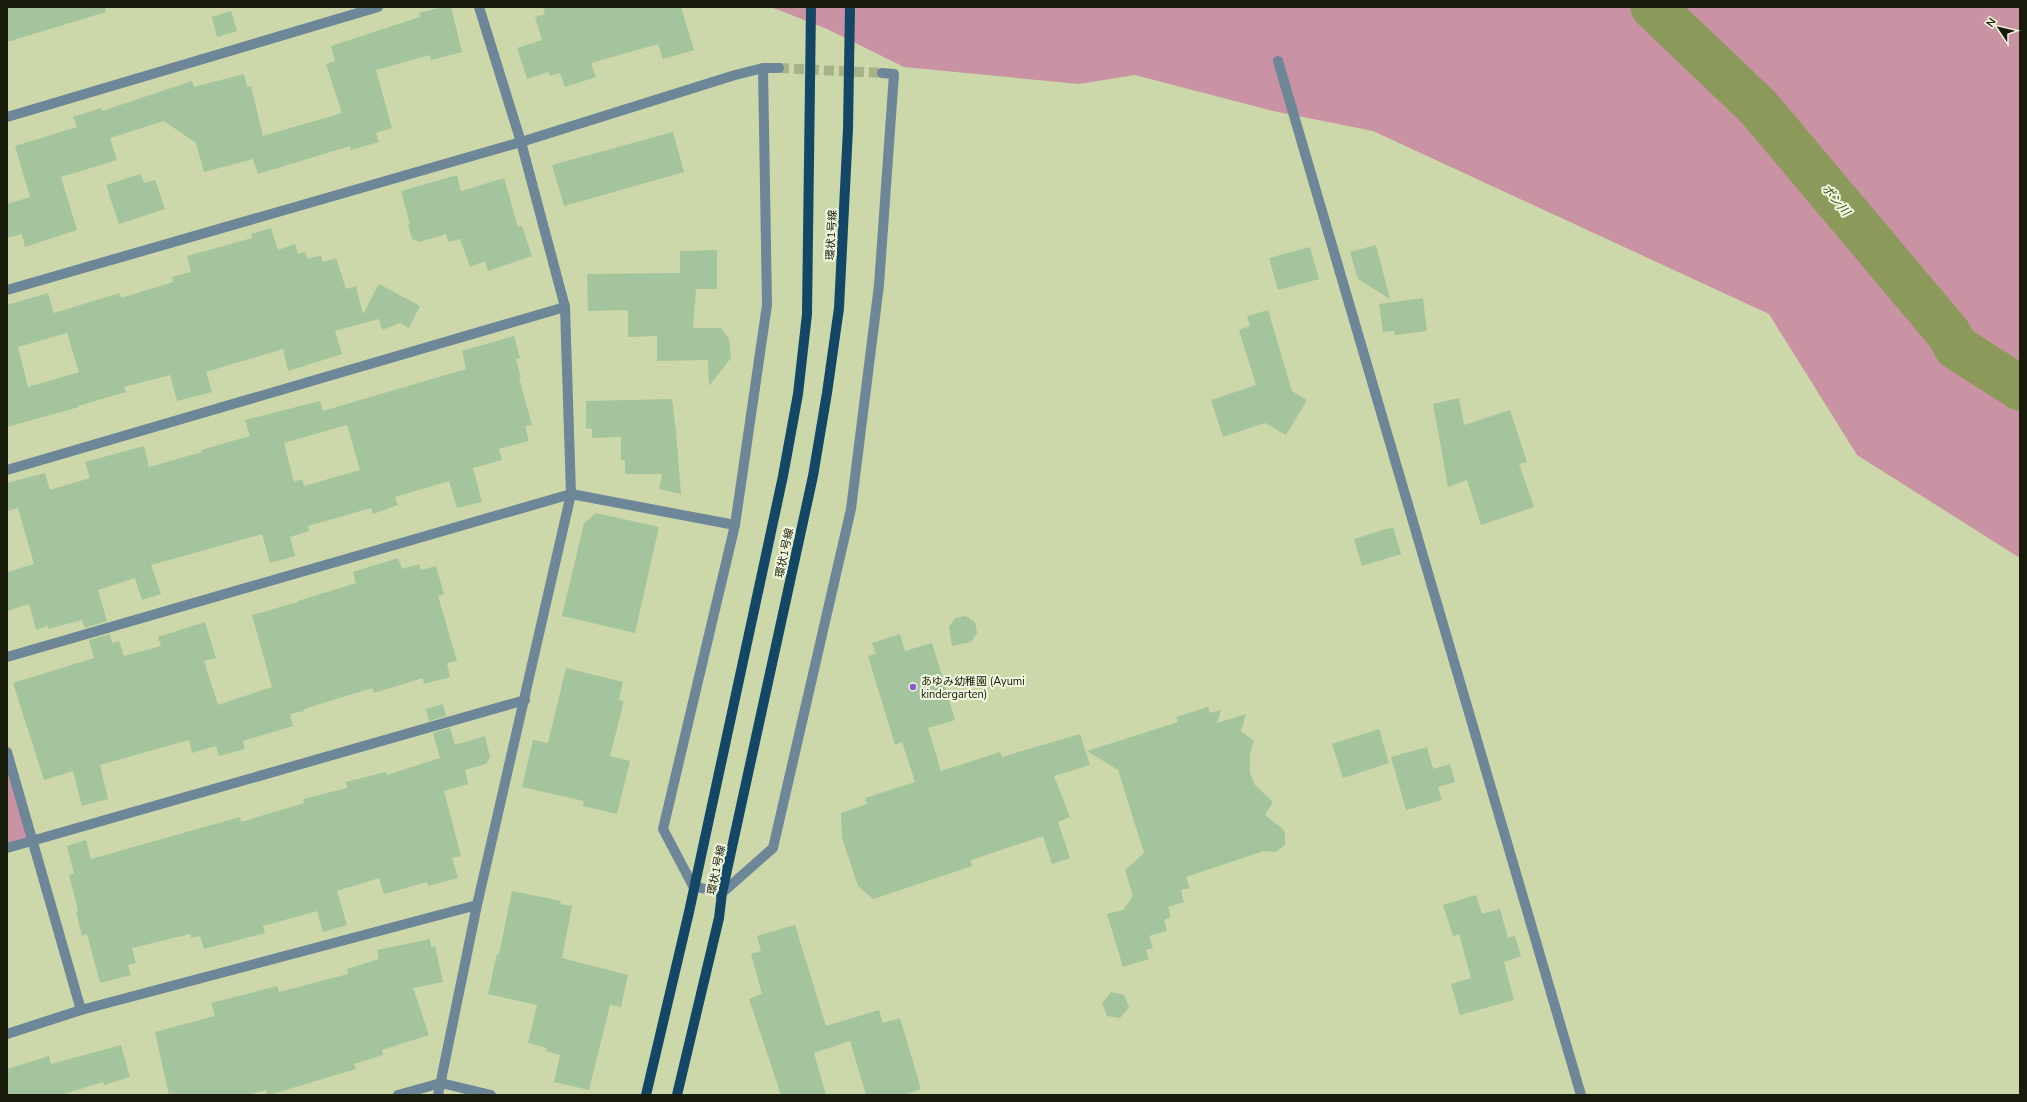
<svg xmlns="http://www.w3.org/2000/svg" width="2027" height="1102" font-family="'Nunito Sans','Noto Sans JP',sans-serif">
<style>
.green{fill:#c993a3}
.water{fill:#8b995b;stroke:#687342}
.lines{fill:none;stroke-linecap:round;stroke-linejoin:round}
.river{stroke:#8b995b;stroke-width:45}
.building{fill:#a4c49d;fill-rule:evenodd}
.minor-tunnel{stroke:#a8b289;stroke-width:10;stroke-dasharray:10 5;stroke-linecap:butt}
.minor{stroke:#6d8698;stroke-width:10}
.primary{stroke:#144766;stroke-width:10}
.poi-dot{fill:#8a59d1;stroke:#f0f6de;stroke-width:1.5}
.labels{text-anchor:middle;stroke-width:4;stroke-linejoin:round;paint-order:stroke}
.street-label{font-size:11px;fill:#171b09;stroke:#f0f6de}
.poi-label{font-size:11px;fill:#171b09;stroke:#f0f6de;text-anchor:start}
.water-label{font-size:12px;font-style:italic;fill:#3b4414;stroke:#f0f6de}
</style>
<rect width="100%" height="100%" fill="#ccd8a9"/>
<!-- green -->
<g class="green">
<path d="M771,7h1249v551l-163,-103 -88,-141 -396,-183 -100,-20 -138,-36 -56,9 -175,-17 -77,-38z"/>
<path d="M7,752l26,88 -26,8z"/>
</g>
<!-- water -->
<path class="water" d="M1632,7h42l90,88 -22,16z"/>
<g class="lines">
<!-- river -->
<path class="river" d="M1653,7l105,100 191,227 7,13 64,41"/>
</g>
<!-- building -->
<g class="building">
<path d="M7,7h98l1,5 -99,30z"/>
<path d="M442,7h9l11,45 -31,8 -1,-5 -54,15 16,58 -16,5 3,9 -28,8 -1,-4 -92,28 -5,-15 -49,13 -8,-29 -32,-22 -54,17 7,22 -56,17 16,53 -52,17 -3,-13 -15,4v-34l23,-7 -15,-51 62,-19 -4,-10 28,-9 1,3 90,-30 2,6 50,-13 3,13 4,-1 12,50 79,-23 -16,-49 9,-3 -4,-15 89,-29 -1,-4z"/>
<path d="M543,7h138l13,43 -31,9 -5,-15 -67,19 5,14 -31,10 -5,-14 -10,3 -2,-4 -21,7 -10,-31 25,-8 -7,-23 10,-3z"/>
<path d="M231,11l6,20 -20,6 -5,-20z"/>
<path d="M673,132l11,40 -120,34 -12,-41z"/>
<path d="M140,174l4,9 11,-3 10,29 -46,15 -13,-39z"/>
<path d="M457,175l4,16 43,-13 14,49 4,-1 10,30 -44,15 -3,-10 -15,6 -10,-28 -12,3 -2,-8 -26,8 -8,-3 -4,-14 2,-1 -9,-33z"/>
<path d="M271,228l7,22 17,-6 3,10 7,-2 3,7 13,-4 2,7 13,-4 10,31 10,-3 7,28 16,-30 41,22 -11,22 -9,-5 -18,7 -3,-11 -44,12 7,23 -54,17 -5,-22 -77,23 6,20 -35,9 -7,-26 -46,12 2,5 -48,14 1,1 -72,20v-122l41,-12 6,20 66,-20 1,5 52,-16 -1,-5 19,-5 -4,-16 65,-18 -1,-4zM67,333l12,39 -51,15 -10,-40z"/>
<path d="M1376,245l14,54 -32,-20 -8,-27z"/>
<path d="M1310,247l9,32 -41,11 -9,-32z"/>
<path d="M717,250v39h-21l-3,39h28l8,11 2,19 -22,28 -1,-26 -51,1v-25l-29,1v-27l-40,1 -1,-37 93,-1v-22z"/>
<path d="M1423,298l4,33 -32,4 -1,-4 -11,1 -4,-28z"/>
<path d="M1268,310l24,81 15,9 -21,35 -21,-12 -42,14 -12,-37 45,-15 -17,-55 11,-4 -3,-10z"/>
<path d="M514,336l6,22 -4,1 5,19h-2l13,47 -7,1 4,15 -30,8 3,11 -29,8 9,34 -25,6 -8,-27 -54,16 3,8 -25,9 -2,-6 -63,18 1,5 -19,6 5,19 -25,7 -8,-29 -111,31 10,29 -19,6 -7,-22 -37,12 9,31 -22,7 -3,-8 -34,9v-3l-12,4 -7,-26 -22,7v-39l27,-8 -16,-56 -11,3v-28l38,-10 5,17 40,-12 -5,-16 59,-16 5,21 53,-15 -1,-2 49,-14 -5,-16 75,-19 3,10 143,-42 -4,-18zM347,425l13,45 -56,16 -2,-7 -8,3 -10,-39z"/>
<path d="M1459,398l5,27 46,-15 17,52 -8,2 15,43 -53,18 -14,-45 -19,7 -15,-83z"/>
<path d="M672,399l4,33 5,62 -22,-5 3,-15h-37v-14h-4v-23l-29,1v-9l-6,-1v-27z"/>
<path d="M596,513l63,14 -24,106 -73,-17 22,-93z"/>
<path d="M1393,527l8,27 -39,12 -8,-27z"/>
<path d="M398,558l4,11 17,-5 2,6 15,-4 8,28 -6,2 19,65 -10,2 3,14 -26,7 -1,-6 -49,15 -2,-5 -68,21v2l-14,3 3,12 -50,15 2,8 -26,7 -3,-10 -24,7 -3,-13 -89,25 8,34 -26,7 -9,-35 -29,9 -31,-97 81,-25 -5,-18 21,-6 2,9 7,-2 5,15 37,-10 -3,-9 47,-15 11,36 -12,3 14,44 54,-18 -20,-72 46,-13v-1l58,-18 -3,-11z"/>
<path d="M966,616l9,6 2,11 -6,9 -19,4 -3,-19 6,-9z"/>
<path d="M900,634l5,17 27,-8 8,26 15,51 -27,8 13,43 59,-19 2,5 78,-23 10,31 -36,11 16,41 -12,5 12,36 -18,6 -9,-28 -72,24 1,6 -99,33 -15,-13 -16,-48 -1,-25 26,-9 -2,-6 50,-16 -13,-40 -7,3 -27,-89 8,-2 -4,-11z"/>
<path d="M566,668l57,14 -4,18 5,1 -14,55 20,5 -13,53 -34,-8 1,-5 -62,-14 11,-47 15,3z"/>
<path d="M443,704l3,12 -17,5 -3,-12z"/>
<path d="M1208,707l2,6 11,-3 -4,13 29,-9 -5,17 13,10 -4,12v20l5,12 18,17 -8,13 18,14 2,5v11l-9,7 -12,-1 -78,26 4,11 -9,2 3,12 -16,5 3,10 -7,3 3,11 -18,5 4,12 -7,2 3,9 -26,8 -16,-53 16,-4 10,-14 -8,-26 19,-17 -26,-83 -31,-19 91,-29 -2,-5z"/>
<path d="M450,728l5,17 30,-9 5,21 -4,7 -21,6 3,14 -24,7 17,65 -9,2 6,20 -30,8 -1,-4 -43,12 -5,-16 -42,13 10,34 -24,7 -6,-21 -54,15 2,7 -61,16 -4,-13 -9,2 -1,-4 -58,14 4,15 -8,2 3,10 -31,8 -13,-49 -5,2 -6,-24 2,-1 -9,-36 5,-2 -7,-27 19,-6 5,19 149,-42 1,5 63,-19 -1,-4 44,-11 -1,-6 40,-10 1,3 53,-17 -7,-25z"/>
<path d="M1379,729l10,34 -46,15 -11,-34z"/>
<path d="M1427,747l6,22 17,-5 5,18 -17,5 4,13 -36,10 -15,-53z"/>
<path d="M512,891l49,10 -1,3 12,2 -10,52 66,17 -7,32 -11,-2 -21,85 -35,-8 6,-27 -14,-4 1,-3 -19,-5 9,-38 -49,-11 9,-40h2z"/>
<path d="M1476,895l6,19 18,-5 8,29 7,-2 6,20 -17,6 10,38 -54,15 -9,-31 20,-6 -12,-44 -6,2 -10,-31z"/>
<path d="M795,925l31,101 53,-16 4,13 17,-5 21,71 -17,6h-38l-16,-54 -36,12 12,42h-45l-32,-96 13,-5 -11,-40 10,-3 -4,-15z"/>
<path d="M430,939l1,8 4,-1 8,36 -30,6 16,47 -47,15 1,5 -29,9 2,5 -87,26h-2l-1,-5 -18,5h-79l-14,-63 60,-16 -4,-13 66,-17 2,6 69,-18 -1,-5 32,-10 -2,-9z"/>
<path d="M1111,992l13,3 5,12 -9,11 -13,-2 -5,-13z"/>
<path d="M121,1045l9,32 -26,8 -1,-3 -42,13h-54v-26l42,-13 2,8z"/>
</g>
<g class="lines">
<!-- minor-tunnel -->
<path class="minor-tunnel" d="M779,68l103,5"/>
<!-- minor -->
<g class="minor">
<path d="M1278,61l303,1034"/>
<path d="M779,68h-16l4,237 -32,220 -72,304 30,57 29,7 51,-45 78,-339 28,-224 15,-211 -12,-1"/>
<path d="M7,117l371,-110"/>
<path d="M7,290l514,-148 214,-67 28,-7"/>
<path d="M7,470l558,-163"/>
<path d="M7,657l564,-163 164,31"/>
<path d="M7,752l74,258"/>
<path d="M7,848l518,-148"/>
<path d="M7,1034l74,-24 396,-105"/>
<path d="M398,1095l43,-12 50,12"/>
<path d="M438,1095l39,-190 94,-411 -6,-187 -44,-165 -42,-135"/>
</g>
<!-- primary -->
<g class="primary">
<path d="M646,1095l43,-183 94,-436 15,-82 9,-80 4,-307"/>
<path d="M677,1095l42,-177 3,-25 91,-417 14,-83 12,-85 9,-179 2,-122"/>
</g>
</g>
<!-- markers -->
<circle class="poi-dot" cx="913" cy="687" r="4"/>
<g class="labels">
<!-- street labels -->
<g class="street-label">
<text transform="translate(831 235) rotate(-87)" y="4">環状1号線</text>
<text transform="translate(784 553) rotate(-78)" y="4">環状1号線</text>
<text transform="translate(716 870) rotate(-78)" y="4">環状1号線</text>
</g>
<!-- poi labels -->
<g class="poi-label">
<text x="921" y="685">あゆみ幼稚園 (Ayumi<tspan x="921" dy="13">kindergarten)</tspan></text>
</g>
<!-- water labels -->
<g class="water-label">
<text transform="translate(1836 200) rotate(50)" y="4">ポン川</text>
</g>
</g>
<!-- border -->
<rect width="2027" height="1102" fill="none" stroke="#171b09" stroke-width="16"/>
<!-- north arrow -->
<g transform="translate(1999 28) rotate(305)" stroke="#f0f6de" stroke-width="3" paint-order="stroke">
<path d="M0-3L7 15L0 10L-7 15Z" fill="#171b09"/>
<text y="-6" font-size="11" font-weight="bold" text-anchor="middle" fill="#171b09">N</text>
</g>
</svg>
